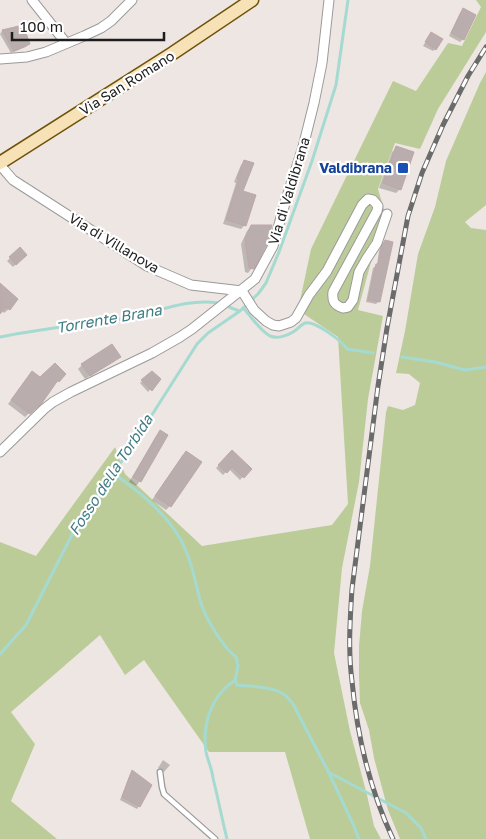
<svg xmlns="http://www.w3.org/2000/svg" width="486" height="839" font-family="'Golos Text',sans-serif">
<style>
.forest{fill:#bccc99}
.shadow{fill:#0003}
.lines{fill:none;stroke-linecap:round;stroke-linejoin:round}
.stream{stroke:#a5dad1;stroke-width:3}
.building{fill:#baadad;stroke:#bfa7a6}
.lane-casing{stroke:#9a9a9a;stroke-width:7}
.street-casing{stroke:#9a9a9a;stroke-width:11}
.secondary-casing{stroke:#6f5209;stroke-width:15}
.lane{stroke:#fff;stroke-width:4.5}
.street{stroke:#fff;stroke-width:9}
.secondary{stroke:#f7e2b8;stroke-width:12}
.rail-casing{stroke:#6b6b6b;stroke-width:5}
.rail{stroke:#fff;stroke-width:3;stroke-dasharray:9;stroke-linecap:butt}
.transit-dot{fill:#1a4fb4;stroke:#fff;stroke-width:2}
.labels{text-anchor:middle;stroke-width:4.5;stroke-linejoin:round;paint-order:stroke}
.street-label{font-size:14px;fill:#1d1d1d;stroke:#fff}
.transit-label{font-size:14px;font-weight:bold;fill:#164399;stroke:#fff;text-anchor:end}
.water-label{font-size:15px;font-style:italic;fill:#3f7b82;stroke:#fff}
</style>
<rect width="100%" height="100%" fill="#eee6e3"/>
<!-- forest -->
<g class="forest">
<path d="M476,0h10v32l-48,77 -18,40 -25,-6 -17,46 6,20 -10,42 -16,59 25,6 -15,83 -9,83 -17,86 -8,85 16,78 17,64 7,31 7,13h-71l-25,-87h-76l-65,-92 -19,15 -25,-40 -89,77 24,32 -24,57 46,38h-57v-297l36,14 79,-109 10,27 77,72 130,-21 16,-21 -10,-167 -40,-27 13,-61 82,-168 23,10 32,-48 14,3 19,-39z"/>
<path d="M486,72v133l-21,17 6,6 15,2v609h-86l-12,-29 -14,-52 -5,-28 -9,-27 -1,-27v-30l3,-35 8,-45 16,-154 2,-6 15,4 12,-5 5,-22 -11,-9 -13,-1 9,-42 13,-77 17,-47 11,-46 34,-78z"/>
</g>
<!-- shadow -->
<g class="shadow">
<path d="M463,10v29l-3,3 -11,-6 11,-23z"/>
<path d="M22,27l7,17 -3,3 -15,6 -11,-19 2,-3z"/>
<path d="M429,36l6,13 -2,2 -10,-5z"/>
<path d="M396,148l4,41 -4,4 -17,-5 13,-36z"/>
<path d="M245,161l-3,31 3,33 -4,4 -18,-5 13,-41 -2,-1 7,-17z"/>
<path d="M251,226l1,42 -4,5 -3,-1 -4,-28 6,-13z"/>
<path d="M385,242l-6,59 -3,3 -10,-2 7,-34 4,-3 2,-14 3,-7z"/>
<path d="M20,249l6,6 -13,12 -6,-6z"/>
<path d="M0,287l9,22 -5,4 -3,-3 -1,2z"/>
<path d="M115,361l-30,18 -7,-10 4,-4z"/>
<path d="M32,372l9,7 24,-5 -11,11 -13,17 -16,15 -17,-13z"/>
<path d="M152,373l7,6 -11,13 -8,-9z"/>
<path d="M160,432l-20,49 -4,5 -7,-4 27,-46z"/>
<path d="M186,452l-16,54 -4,4 -14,-10 30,-44z"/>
<path d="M232,452l18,17 -10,11 -11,-11 -6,6 -7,-7z"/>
<path d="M163,760l7,5 -6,7 -6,-4z"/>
<path d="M132,772l7,34 -2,3 -17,-9 10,-26z"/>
</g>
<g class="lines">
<!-- stream -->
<g class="stream">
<path d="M229,307l10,4"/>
<path d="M243,308c9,9 16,22 27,28 7,3 17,0 23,-4 4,-2 7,-7 12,-9 9,-3 37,18 42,26l26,4"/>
<path d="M0,337c30,-6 60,-10 90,-14 14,-2 28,-3 42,-6 28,-6 57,-19 86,-14"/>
<path d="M402,357l33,5 30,8 21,-3"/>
<path d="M113,473c28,20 60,45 73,78 8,18 10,37 16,55 5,15 22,42 34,51l2,9 -3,14c-24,16 -33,44 -29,72 2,9 6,17 7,26 5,20 9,41 14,61"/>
<path d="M0,654l26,-29 52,-102 51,-72 68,-107 11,-11 32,-22 18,-17 8,-11 13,-31 33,-91 24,-76 12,-85"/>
<path d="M235,680l2,5c15,2 35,1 48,10 3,3 6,6 8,9l36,69 24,51 6,15"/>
<path d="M330,773l76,40 15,15 5,11"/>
</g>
</g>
<!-- building -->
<g class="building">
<path d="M463,8l13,7 -12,25 -13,-7z"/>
<path d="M23,25l7,19 -16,7 -12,-21z"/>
<path d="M431,32l12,7 -7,11 -11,-8z"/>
<path d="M396,146l18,6 -13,38 -18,-7z"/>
<path d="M244,160l10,3 -11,28 13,4 -10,31 -20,-6 13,-41 -2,-1z"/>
<path d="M251,225h21l-5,19 -13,25 -5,-1 -4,-29z"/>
<path d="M385,240l8,2 -13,60 -12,-2 8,-36h2l3,-16z"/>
<path d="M20,247l7,8 -11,10 -7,-8z"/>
<path d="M0,283l18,16 -8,11 -4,-3 -6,7z"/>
<path d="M112,344l9,13 -31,19 -9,-12z"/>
<path d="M55,363l11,11 -7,8 -1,-2 -16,23 -12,11 -19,-14 21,-29 8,6z"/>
<path d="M152,371l9,8 -9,12 -11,-11z"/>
<path d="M160,430l8,5 -27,47 -8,-5z"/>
<path d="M232,450l20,19 -8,9 -12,-11 -5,6 -9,-8z"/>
<path d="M186,451l16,11 -31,45 -16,-11z"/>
<path d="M132,770l20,15 -12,22 -18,-10z"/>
</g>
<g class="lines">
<defs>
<path id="lane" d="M160,772l2,15 2,7 51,45"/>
<g id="street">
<path d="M32,0l34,43"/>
<path d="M0,59l27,-2 19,-5 38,-16 17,-8 10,-7 21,-21"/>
<path d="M0,165l13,15 134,86 44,19 51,6"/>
<path d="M242,291l12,19 12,11 7,4 6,1 12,-4 5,-4 13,-23 18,-24 35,-66 6,-6 5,1 5,6 -1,5 -44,81c-1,9 1,13 10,16l5,-1 5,-7 6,-28 8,-14 10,-15 10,-29"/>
<path d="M0,452l44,-43 9,-7 18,-10 81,-39 28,-16 12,-8 63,-50 18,-33 12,-43 18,-56 11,-44 8,-40 7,-63"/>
</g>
<path id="secondary" d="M0,163l173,-110 79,-53"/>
</defs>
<!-- lane casing -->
<use href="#lane" class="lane-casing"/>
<!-- street casing -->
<use href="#street" class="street-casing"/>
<!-- secondary casing -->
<use href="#secondary" class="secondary-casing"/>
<!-- lane -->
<use href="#lane" class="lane"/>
<!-- street -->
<use href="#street" class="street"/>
<!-- secondary -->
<use href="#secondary" class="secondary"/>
<defs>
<path id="rail" d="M393,839c-23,-49 -36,-104 -41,-158 -4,-30 -2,-61 0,-92l26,-203 9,-58 21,-112 14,-43 21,-48 25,-49 18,-29"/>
</defs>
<!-- rail casing -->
<use href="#rail" class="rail-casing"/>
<!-- rail -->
<use href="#rail" class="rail"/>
</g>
<!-- markers -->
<rect class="transit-dot" x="397" y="162" width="12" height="12" rx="2.5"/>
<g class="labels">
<!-- street labels -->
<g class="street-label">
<text transform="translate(127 83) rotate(-32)" y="5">Via San Romano</text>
<text transform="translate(289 191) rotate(-73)" y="5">Via di Valdibrana</text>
<text transform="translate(114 243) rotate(31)" y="5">Via di Villanova</text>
</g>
<!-- transit labels -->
<g class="transit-label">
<text x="392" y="173">Valdibrana</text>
</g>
<!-- water labels -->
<g class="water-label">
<text transform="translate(109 319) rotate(-10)" y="5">Torrente Brana</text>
<text transform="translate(111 475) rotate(-57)" y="5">Fosso della Torbida</text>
</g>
</g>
<!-- scale -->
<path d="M12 32v8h152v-8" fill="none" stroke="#1d1d1d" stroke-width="2.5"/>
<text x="20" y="32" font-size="15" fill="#1d1d1d" stroke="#ffffff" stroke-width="4" paint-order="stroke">100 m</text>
</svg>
